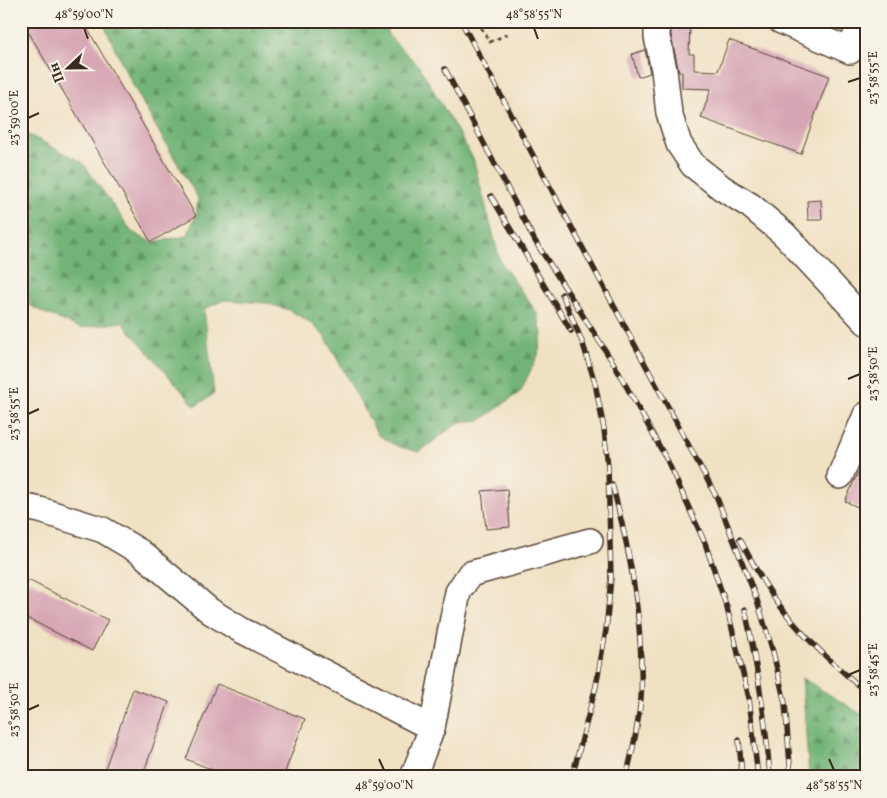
<svg xmlns="http://www.w3.org/2000/svg" width="887" height="798" font-family="Vollkorn,serif">
<style>
.forest{fill:url(#forest-firs);stroke:#566f4a}
.building{fill:#d7a6b4}
.lines{fill:none;stroke-linecap:round;stroke-linejoin:round}
.minor-casing{stroke:#564537;stroke-width:28}
.path{stroke:#564537;stroke-width:3;stroke-dasharray:4 4;stroke-linecap:butt}
.minor{stroke:#fff;stroke-width:25}
.rail-casing{stroke:#3b2a1e;stroke-width:5.5}
.rail{stroke:#f7f3e8;stroke-width:4;stroke-dasharray:11;stroke-linecap:butt}
.ticks{fill:none;stroke:#3b2a1e;stroke-width:2}
.neatline{fill:none;stroke:#3b2a1e;stroke-width:2}
.ticks-label{font-size:12px;text-anchor:middle;fill:#3b2a1e}
</style>
<defs>
<pattern id="forest-firs" width="22" height="20" patternUnits="userSpaceOnUse" patternTransform="scale(1.25)"><rect width="22" height="20" fill="#72b477"/><path d="M5 1l3.5 6h-7zM16 11l3.5 6h-7z" fill="#5f9361"/></pattern>
</defs>
<rect width="100%" height="100%" fill="#f7f3e8"/>
<filter id="ink" filterUnits="userSpaceOnUse"><feTurbulence type="fractalNoise" baseFrequency=".02" numOctaves="2"/><feDisplacementMap in="SourceGraphic" scale="10" xChannelSelector="R" yChannelSelector="G"/><feConvolveMatrix kernelMatrix="1 2 1 2 8 2 1 2 1" color-interpolation-filters="sRGB"/></filter>
<filter id="wash" filterUnits="userSpaceOnUse"><feTurbulence type="fractalNoise" baseFrequency=".0096" numOctaves="4" result="noise"/><feDisplacementMap in="SourceGraphic" scale="20" xChannelSelector="R" yChannelSelector="G"/><feGaussianBlur stdDeviation="1.12" result="paint"/><feColorMatrix in="noise" values="0 0 0 0 0 0 0 0 0 0 0 0 0 0 0 0 0 1.4 0 .05"/><feComposite in="paint" operator="in"/></filter>
<g filter="url(#wash)">
<rect width="100%" height="100%" fill="#f0e1c3"/>
<!-- forest -->
<g class="forest">
<path d="M103,21h282l3,14 31,31 54,92 27,103 37,52 5,21 -4,21 -18,37 -39,28 -22,2 -40,30 -22,-6 -19,-11 -52,-97 -16,-16 -21,-12 -23,-7 -42,-3 -20,9 10,85 -19,12 -73,-84 -42,6 -40,-17 -19,-11v-190l2,22 59,30 50,70 19,10 36,-6 9,-20 2,-18c-34,-58 -70,-115 -95,-177z"/>
<path d="M802,678l64,39v60h-57z"/>
</g>
<g id="blocks">
<!-- building -->
<g class="building">
<path d="M22,21h61l113,195 -45,26z"/>
<path d="M671,21l19,1 -1,32h5v16l24,1 11,-31 100,36 -28,78 -100,-36 10,-29 -29,-1v-16h-3l-8,-37z"/>
<path d="M645,50l5,23 -12,4 -6,-23z"/>
<path d="M821,200l1,20h-14l-1,-19z"/>
<path d="M866,456v55l-21,-10z"/>
<path d="M507,489l3,38 -24,2 -4,-38z"/>
<path d="M28,580l80,40 -16,31 -71,-36v-21z"/>
<path d="M217,684l88,35 -22,58h-53l-44,-18z"/>
<path d="M133,689l36,13 -27,75h-40z"/>
</g>
</g>
</g>
<g filter="url(#ink)">
<use href="#blocks" fill-opacity="0" stroke="#564537" stroke-width="1"/>
<g class="lines">
<defs>
<g id="minor">
<path d="M657,21v16l7,33 5,43 10,31 14,21 29,23 29,18 33,28 82,88"/>
<path d="M781,21l69,30 11,-30"/>
<path d="M840,476l26,-61"/>
<path d="M21,506l19,4 63,20 37,22 70,59 31,19 191,98"/>
<path d="M413,777l19,-49 26,-136 12,-18 120,-33"/>
</g>
</defs>
<!-- minor casing -->
<use href="#minor" class="minor-casing"/>
<!-- path -->
<path class="path" d="M477,21l13,21 20,-9"/>
<!-- minor -->
<use href="#minor" class="minor"/>
<defs>
<g id="rail">
<path d="M461,21l256,477 40,102 16,52 12,51 6,74"/>
<path d="M445,69l90,172 79,123 53,96 38,83 22,65 22,90 9,79"/>
<path d="M491,196l80,135"/>
<path d="M562,294l21,50 12,39 9,46 4,38 3,111 -5,52 -10,56 -24,91"/>
<path d="M612,484c16,59 28,118 29,180 0,11 1,23 0,34 -3,27 -8,53 -15,79"/>
<path d="M740,539c13,25 26,50 44,72 24,31 53,56 82,81"/>
<path d="M745,609c12,56 21,110 25,168"/>
<path d="M739,740l3,37"/>
</g>
</defs>
<!-- rail casing -->
<use href="#rail" class="rail-casing"/>
<!-- rail -->
<use href="#rail" class="rail"/>
</g>
</g>
<!-- ticks -->
<path class="ticks" d="M84,28l4,11M534,28l4,11M848,82l12,-4M28,118l11,-5M848,379l12,-5M28,414l11,-5M848,675l12,-5M28,710l11,-5M379,759l5,11M829,759l5,11"/>
<!-- margin -->
<rect width="887" height="798" fill="none" stroke="#f7f3e8" stroke-width="55"/>
<!-- north arrow -->
<g transform="translate(68 68) rotate(248)" stroke="#f7f3e8" stroke-width="4" paint-order="stroke">
<path d="M0-4L9 19L0 12L-9 19Z" fill="#3b2a1e"/>
<text y="-8" font-size="14" font-weight="bold" text-anchor="middle" fill="#3b2a1e">Пн</text>
</g>
<rect x="28" y="28" width="832" height="742" class="neatline"/>
<g class="ticks-label">
<text x="84" y="18">48°59'00"N</text>
<text x="534" y="18">48°58'55"N</text>
<text transform="translate(873 78) rotate(-90)" y="4">23°58'55"E</text>
<text transform="translate(14 118) rotate(-90)" y="4">23°59'00"E</text>
<text transform="translate(873 374) rotate(-90)" y="4">23°58'50"E</text>
<text transform="translate(14 414) rotate(-90)" y="4">23°58'55"E</text>
<text transform="translate(873 670) rotate(-90)" y="4">23°58'45"E</text>
<text transform="translate(14 710) rotate(-90)" y="4">23°58'50"E</text>
<text x="384" y="789">48°59'00"N</text>
<text x="834" y="789">48°58'55"N</text>
</g>
</svg>
